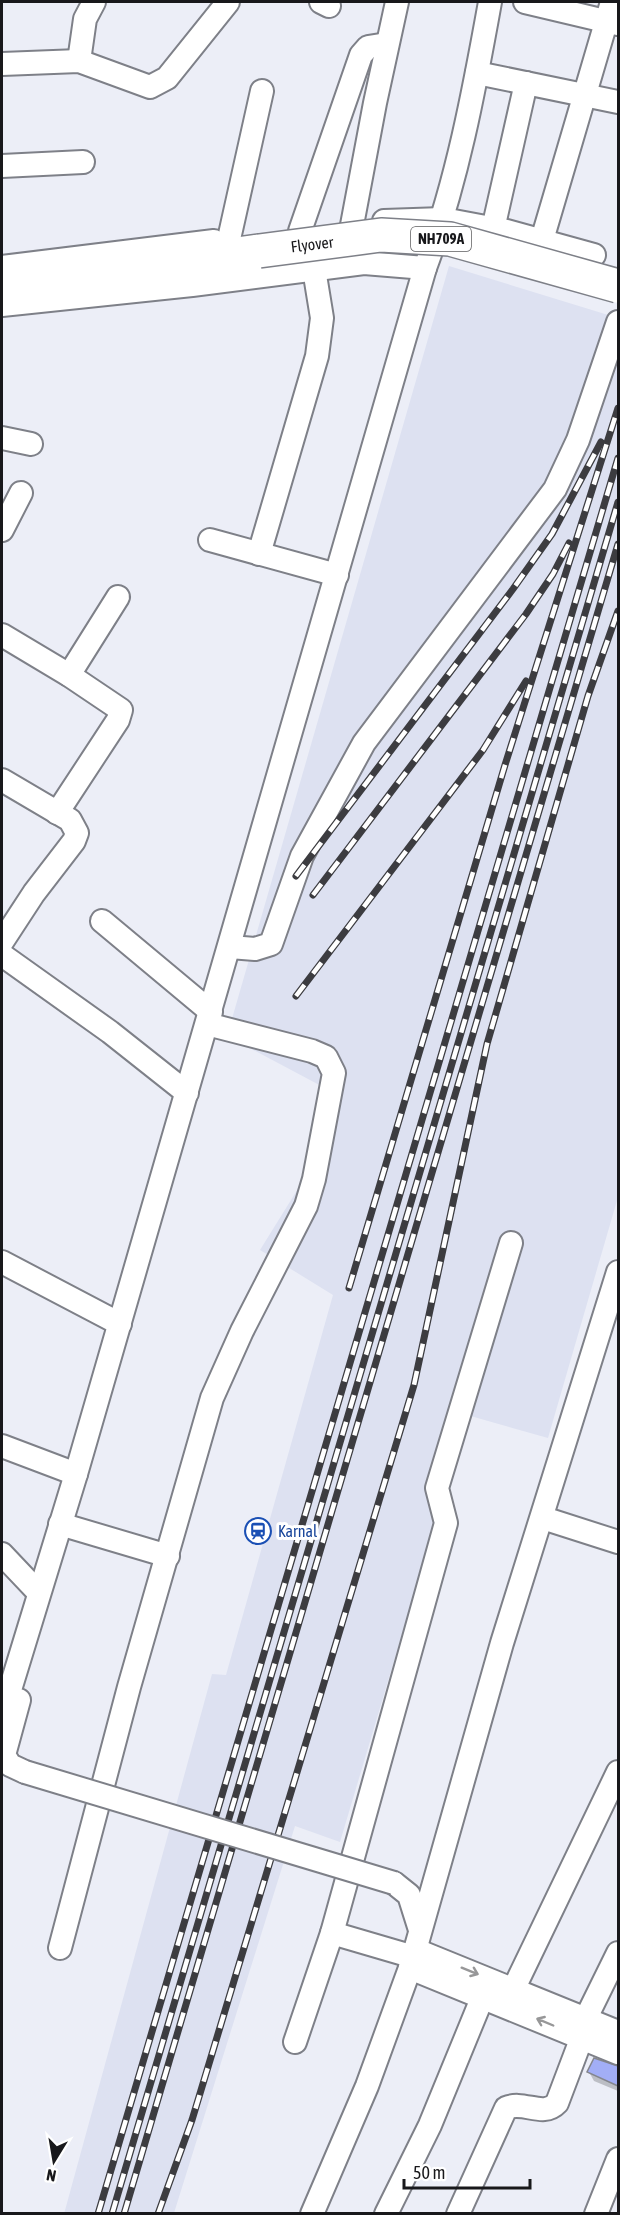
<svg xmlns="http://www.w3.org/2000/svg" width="620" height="2215" font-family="'Asap Condensed',sans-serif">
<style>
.built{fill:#dde1f1}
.shadow{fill:#0003}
.building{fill:#a2aef6;stroke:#84868e;stroke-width:1.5}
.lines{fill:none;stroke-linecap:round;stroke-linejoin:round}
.minor-casing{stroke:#7e8088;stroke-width:26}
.highway-casing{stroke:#7e8088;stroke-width:36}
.minor{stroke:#fff;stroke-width:22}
.highway{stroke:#fff;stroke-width:33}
.rail-casing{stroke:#3c3c40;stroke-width:7}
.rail{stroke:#fff;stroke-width:4.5;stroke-dasharray:14;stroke-linecap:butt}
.minor-bridge-casing{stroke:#7e8088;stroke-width:26;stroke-linecap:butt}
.highway-bridge-casing{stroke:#7e8088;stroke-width:36;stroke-linecap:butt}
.minor-bridge{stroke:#fff;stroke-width:22}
.highway-bridge{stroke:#fff;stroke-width:33}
.oneway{stroke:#979798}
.labels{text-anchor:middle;stroke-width:6;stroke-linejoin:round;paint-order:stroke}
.shield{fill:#fff;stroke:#5d5d5f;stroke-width:1.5}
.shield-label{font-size:15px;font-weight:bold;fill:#18181b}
.street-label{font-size:16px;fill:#18181b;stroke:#fff}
.transit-label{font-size:16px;fill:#164399;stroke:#fff;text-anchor:start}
</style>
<rect width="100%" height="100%" fill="#eceef7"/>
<!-- built -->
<path class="built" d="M449,266l169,52v879l-70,241 -95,-27 -17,109 -96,322 -45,-16 -121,387 -110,1 148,-540 14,1 107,-380 -73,-45 44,-71 21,-91 -98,-52z"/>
<!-- shadow -->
<path class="shadow" d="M613,2067l5,1v23l-24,-10 -5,-9z"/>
<!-- building -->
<path class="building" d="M594,2058l24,8v20l-31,-14z"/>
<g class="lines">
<defs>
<g id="minor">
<path d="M321,2l8,4"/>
<path d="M525,2l93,22"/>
<path d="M79,61l6,-42 9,-17"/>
<path d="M2,64l77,-3 71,26 17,-9 61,-76"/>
<path d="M477,73l141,29"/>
<path d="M2,166l81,-4"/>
<path d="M384,221l59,-2 64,12 87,24"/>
<path d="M352,225l23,-122 22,-101"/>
<path d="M493,229l33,-146"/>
<path d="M300,231l61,-176 7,-8 19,-3"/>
<path d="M229,239l33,-148"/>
<path d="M542,240l70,-238"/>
<path d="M2,267l212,-26"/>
<path d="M2,305l190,-20 172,-22 61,5"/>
<path d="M2,438l29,6"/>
<path d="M2,530l19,-37"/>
<path d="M210,540l127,35"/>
<path d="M259,554l58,-198 5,-38 -8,-49"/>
<path d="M2,635l67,40 52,35 -3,10 -61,93"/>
<path d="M69,675l49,-78"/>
<path d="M2,780l68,40 7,13 -3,8 -40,52 -32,49"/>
<path d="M102,921l109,91"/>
<path d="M230,947l25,2 16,-5 31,-88 62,-113 191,-254 23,-49 40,-118"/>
<path d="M2,955l108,77 77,61"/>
<path d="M2,1262l118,62"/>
<path d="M2,1446l74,28"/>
<path d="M543,1518l75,24"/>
<path d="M60,1524l108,32"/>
<path d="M2,1554l36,38"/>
<path d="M19,1700l-15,55 6,10 15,7"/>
<path d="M2,1716l74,-242 349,-1206c32,-86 49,-177 65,-266"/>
<path d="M394,1883l15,12 11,35"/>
<path d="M332,1933l82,24"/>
<path d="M60,1948l69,-261 83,-289 30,-67 64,-125 8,-27 20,-106 -8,-16 -14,-6 -105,-27"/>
<path d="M416,1950l202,82"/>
<path d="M410,1968l208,85"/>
<path d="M514,1988l104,-216"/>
<path d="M586,2018l32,-65"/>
<path d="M295,2042l37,-109 114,-410 -9,-35 74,-245"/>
<path d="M312,2214l55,-128 43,-118 92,-325 116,-371"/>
<path d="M386,2214l44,-89 53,-129"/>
<path d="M458,2214l48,-106c18,-8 37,10 51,-5l25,-66"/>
<path d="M596,2214l22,-55"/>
</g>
<path id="highway" d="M2,287l257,-36"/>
</defs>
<!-- minor casing -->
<use href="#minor" class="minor-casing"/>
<!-- highway casing -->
<use href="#highway" class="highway-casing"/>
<!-- minor -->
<use href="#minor" class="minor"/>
<!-- highway -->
<use href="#highway" class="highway"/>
<defs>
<g id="rail">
<path d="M296,876l217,-287 39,-55 49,-92"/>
<path d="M313,895l213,-281 27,-40 16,-31"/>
<path d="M296,996l187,-246 43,-69"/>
<path d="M349,1288l156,-523 113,-357"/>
<path d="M98,2214l520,-1756"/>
<path d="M112,2214l506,-1712"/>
<path d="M124,2214l494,-1670"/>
<path d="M158,2214l34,-94 222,-735 73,-341 101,-348 30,-85"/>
</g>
</defs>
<!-- rail casing -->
<use href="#rail" class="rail-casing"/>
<!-- rail -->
<use href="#rail" class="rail"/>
<defs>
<path id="minor-bridge" d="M25,1772l369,111"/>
<path id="highway-bridge" d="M259,251l122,-16 69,4 168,47"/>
</defs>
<!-- minor-bridge casing -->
<use href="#minor-bridge" class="minor-bridge-casing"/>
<!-- highway-bridge casing -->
<use href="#highway-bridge" class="highway-bridge-casing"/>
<!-- minor-bridge -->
<use href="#minor-bridge" class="minor-bridge"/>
<!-- highway-bridge -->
<use href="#highway-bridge" class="highway-bridge"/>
</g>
<!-- one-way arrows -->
<defs><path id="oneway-shaft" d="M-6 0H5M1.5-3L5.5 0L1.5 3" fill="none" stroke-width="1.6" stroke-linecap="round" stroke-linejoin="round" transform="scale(1.5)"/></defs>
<g class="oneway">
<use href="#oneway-shaft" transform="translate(470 1971) rotate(22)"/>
<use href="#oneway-shaft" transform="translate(545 2022) rotate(-157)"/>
</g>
<!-- icons -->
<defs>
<symbol id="station-ring" viewBox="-11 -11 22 22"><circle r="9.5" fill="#fff" stroke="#1a4fb4" stroke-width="1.5"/><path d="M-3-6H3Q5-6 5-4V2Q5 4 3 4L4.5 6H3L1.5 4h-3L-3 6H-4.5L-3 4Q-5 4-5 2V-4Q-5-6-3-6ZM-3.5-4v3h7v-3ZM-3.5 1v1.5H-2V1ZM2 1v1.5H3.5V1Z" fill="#1a4fb4"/></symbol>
</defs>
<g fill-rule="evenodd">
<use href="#station-ring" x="243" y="1516" width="30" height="30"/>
</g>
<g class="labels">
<!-- shield labels -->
<rect class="shield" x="411" y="227" width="60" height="24" rx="4.5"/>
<g class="shield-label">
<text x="441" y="244">NH709A</text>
</g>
<!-- street labels -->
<g class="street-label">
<text transform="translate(312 244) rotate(-7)" y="6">Flyover</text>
</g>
<!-- transit labels -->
<g class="transit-label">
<text x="278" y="1537">Karnal</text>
</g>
</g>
<!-- border -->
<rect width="620" height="2215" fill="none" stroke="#18181b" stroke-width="6"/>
<!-- north arrow -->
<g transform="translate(54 2161) rotate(191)" stroke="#ffffff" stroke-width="4.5" paint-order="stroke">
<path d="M0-4.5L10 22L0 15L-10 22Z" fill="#18181b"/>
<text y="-9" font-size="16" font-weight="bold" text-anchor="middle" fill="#18181b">N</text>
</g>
<!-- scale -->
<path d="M404 2179v9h126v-9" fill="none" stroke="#18181b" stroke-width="3"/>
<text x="413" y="2179" font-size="18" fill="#18181b" stroke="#ffffff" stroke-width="4.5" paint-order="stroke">50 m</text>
</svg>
